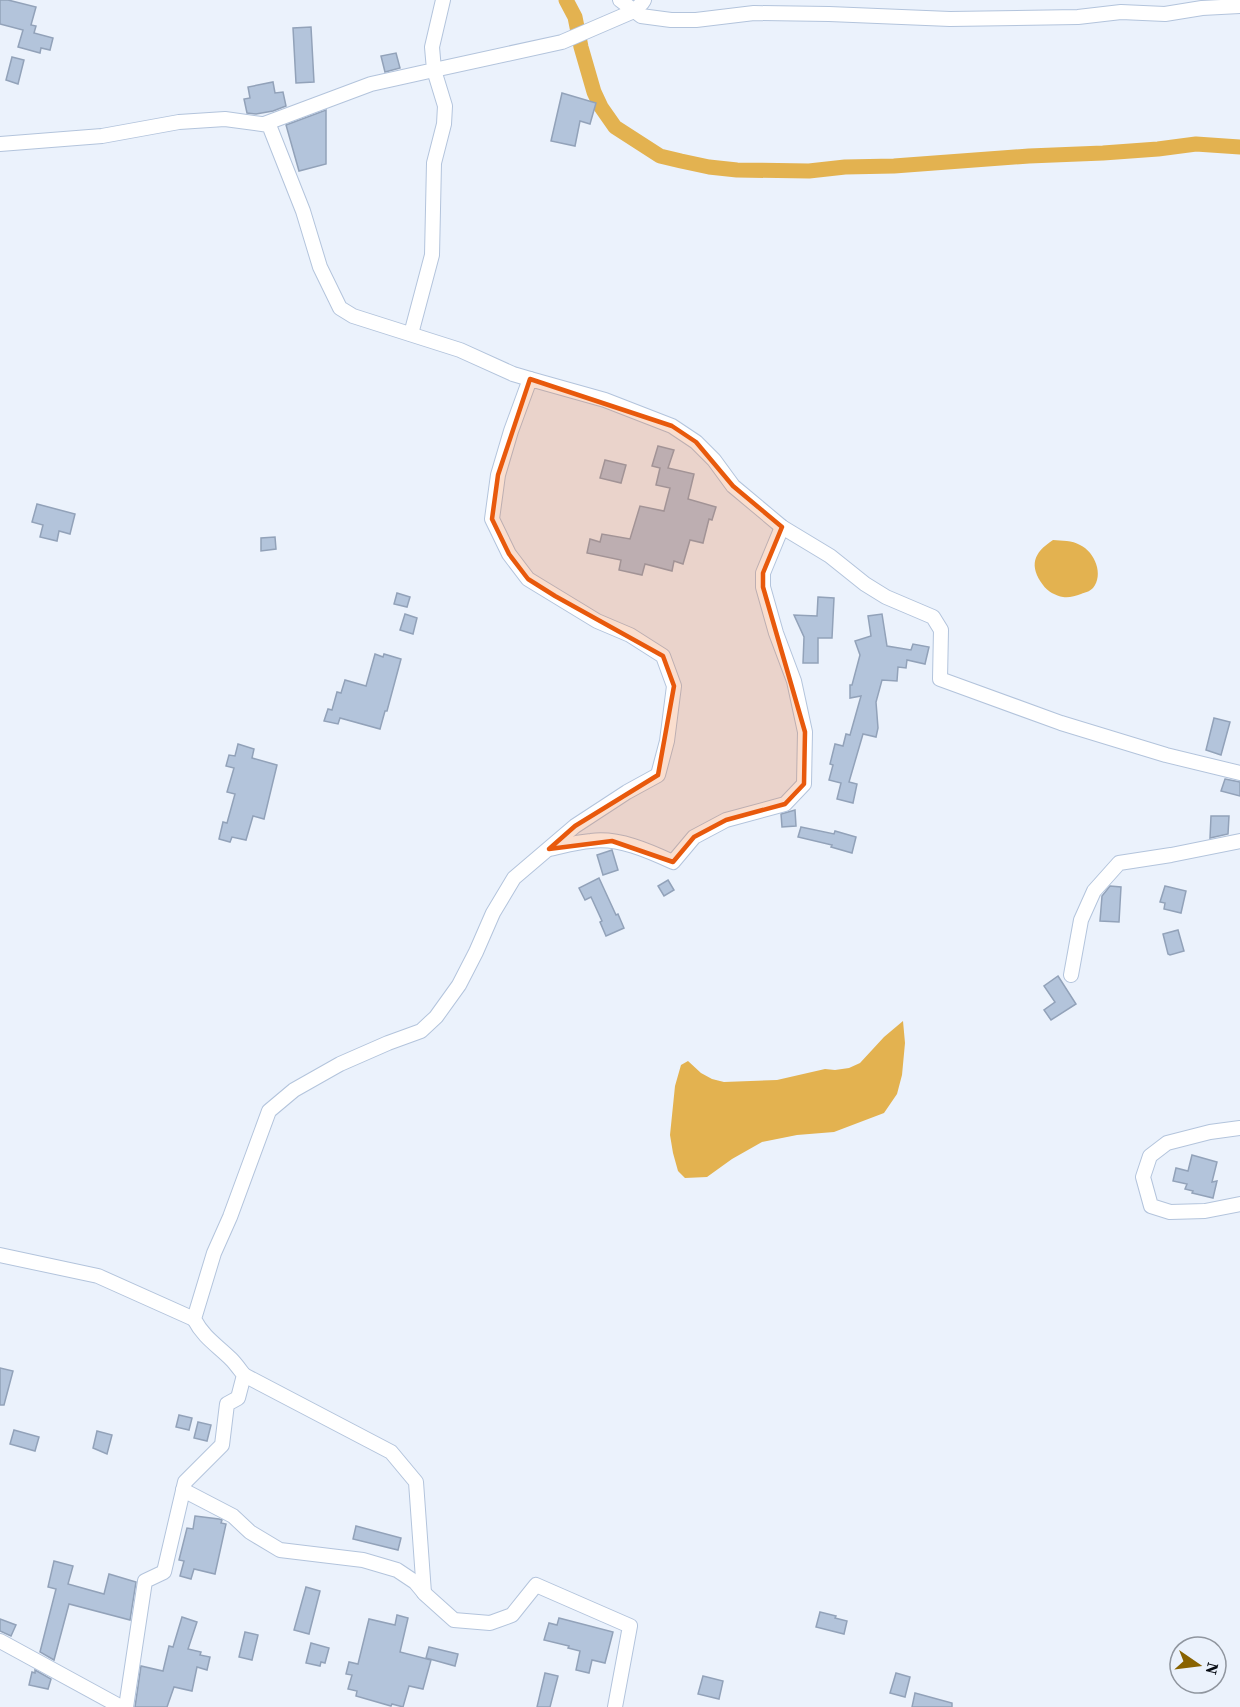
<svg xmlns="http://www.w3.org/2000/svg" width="1240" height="1707" font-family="'Source Serif 4',serif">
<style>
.water{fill:#e3b250}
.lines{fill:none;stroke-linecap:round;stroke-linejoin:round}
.canal{stroke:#e3b250;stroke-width:15}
.building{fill:#b3c4db;stroke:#92a2b9;stroke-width:1.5}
.minor-casing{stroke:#b3c4dc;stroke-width:16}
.minor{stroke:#fff;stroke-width:14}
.marked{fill:#e8590c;fill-opacity:0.2;stroke:#e8590c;stroke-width:4.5;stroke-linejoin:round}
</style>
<rect width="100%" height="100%" fill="#ebf2fc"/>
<!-- water -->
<g class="water">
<path d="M1053,540c9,1 19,0 27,5 15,7 24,30 13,43 -4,4 -7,4 -12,6 -6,2 -12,4 -18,3 -7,-1 -16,-6 -20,-12 -14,-19 -10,-32 10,-45z"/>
<path d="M903,1021l2,22 -3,32 -5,19 -13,19 -50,19 -37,3 -35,7 -30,17 -25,18 -22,1 -7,-7 -5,-18 -3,-18 5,-49 6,-21 7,-4 13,12 11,6 12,3 53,-2 48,-11 10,1 14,-2 11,-5 24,-26z"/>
</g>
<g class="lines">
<!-- canal -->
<path class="canal" d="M566,0l9,17 6,30 13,45 7,15 14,20 45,29 21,5 28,6 28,3 72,1 36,-4 49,-1 135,-10 74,-3 55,-4 38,-5 44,3"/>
</g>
<!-- building -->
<g class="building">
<path d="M0,0h8l28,7 -5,18 5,1 -2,7 19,5 -3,12 -9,-2 -1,5 -22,-6 5,-17 -23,-6z"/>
<path d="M311,27l3,55 -18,1 -3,-55z"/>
<path d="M396,53l4,15 -15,4 -4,-16z"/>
<path d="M12,57l12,3 -6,24 -12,-4z"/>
<path d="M273,82l2,11 8,-1 3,14 -13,5 -17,3 -9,-1 -3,-14 6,-1 -2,-11z"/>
<path d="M562,93l34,10 -6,21 -10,-3 -5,25 -24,-5z"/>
<path d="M326,110v54l-27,7 -13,-46z"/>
<path d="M658,446l16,4 -6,18 26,6 -6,25 28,8 -4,13 -3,-1 -6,24 -13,-3 -7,24 -9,-3 -2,10 -27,-7 -3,11 -23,-5 2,-10 -34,-7 3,-14 10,3 2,-8 28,5 10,-33 24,5 6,-23 -14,-3 4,-17 -8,-2z"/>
<path d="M605,460l21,5 -5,18 -21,-5z"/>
<path d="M37,504l38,10 -5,20 -11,-3 -2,10 -17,-4 3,-12 -11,-3z"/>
<path d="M275,537l1,12 -15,2v-13z"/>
<path d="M397,593l13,4 -3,10 -13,-3z"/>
<path d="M818,597l16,1 -2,40h-14v25h-15l1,-26 -10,-22 23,1z"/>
<path d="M405,614l12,4 -4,16 -13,-4z"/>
<path d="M882,614l5,32 24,4 2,-6 16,3 -4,17 -18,-4 -1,8 -8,-1 -1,14 -15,-1 -6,22 2,26 -2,9 -13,-3 -14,48 8,2 -4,19 -16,-4 4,-16 -12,-3 4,-15 -3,-1 5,-20 8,2 3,-12 4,1 11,-39 -11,2v-13h2l8,-30 -5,-14 16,-5 -3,-20z"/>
<path d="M375,654l8,3 1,-3 17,5 -14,52h-2l-5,18 -40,-11 -2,6 -14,-3 4,-12 4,1 5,-18 4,1 4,-13 21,6z"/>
<path d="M1214,718l16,4 -9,33 -15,-5z"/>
<path d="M238,744l16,5 -2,9 25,7 -13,54 -11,-3 -7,24 -14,-3 -2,5 -11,-3 4,-17 4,1 8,-29 -8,-2 7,-24 -8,-2 3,-11 6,1z"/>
<path d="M1225,779l15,3v14l-19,-5z"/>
<path d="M795,810l1,16 -14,1 -1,-13z"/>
<path d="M1211,816h18l-1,18 -18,4z"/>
<path d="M801,827l33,7 1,-3 21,6 -4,16 -21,-6 1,-2 -34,-8z"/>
<path d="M612,850l6,20 -15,5 -6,-20z"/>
<path d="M599,878l17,37 2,-1 6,14 -18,8 -6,-14 2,-1 -11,-24 -6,3 -6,-12z"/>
<path d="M668,880l6,10 -10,6 -6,-10z"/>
<path d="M1110,886l11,1 -2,35 -19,-1 2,-25z"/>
<path d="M1165,886l21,5 -5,22 -17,-4 1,-6 -5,-1z"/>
<path d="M1178,930l6,21 -14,4 -2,-1 -5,-20z"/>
<path d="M1058,976l18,28 -25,16 -7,-10 11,-8 -11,-16z"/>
<path d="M1192,1155l25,7 -5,20 5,-1 -4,17 -21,-5 1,-2 -8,-2 2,-5 -14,-3 3,-13 12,3z"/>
<path d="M0,1368l13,3 -9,34h-4z"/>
<path d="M179,1415l13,3 -3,12 -13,-3z"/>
<path d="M198,1422l13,3 -4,16 -13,-3z"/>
<path d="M14,1430l25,7 -4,14 -25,-7z"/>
<path d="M97,1431l15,4 -5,19 -14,-6z"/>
<path d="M195,1516l24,3 3,1 -1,3 5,1 -11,50 -21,-5 -3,10 -11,-3 4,-15 -5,-1 8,-32 6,1z"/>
<path d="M356,1526l45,12 -3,12 -45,-11z"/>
<path d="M54,1561l19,5 -5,18 36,10 5,-20 27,8 -6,38 -61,-16 -15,56 -14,-8 16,-63 -8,-2z"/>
<path d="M306,1587l14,4 -11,43 -15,-4z"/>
<path d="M820,1612l16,4 -1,2 12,3 -3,13 -28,-7z"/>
<path d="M397,1615l11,3 -8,34 31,8 -8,29 -14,-3 -6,21 -11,-3 -1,2 -35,-10 1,-5 -9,-2 4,-14 -6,-1 3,-12 9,2 11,-45 26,6z"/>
<path d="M182,1617l15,5 -9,27 13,3 -1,3 10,2 -3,13 -10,-3 -5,24 -18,-4 -7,20h-32l6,-41 22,5 6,-25 4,1z"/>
<path d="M559,1618l54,14 -8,31 -13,-3 -3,13 -13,-3 4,-19 -12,-3 1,-2 -25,-6 5,-17 8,2z"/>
<path d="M0,1619l16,6 -5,11 -11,-5z"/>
<path d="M245,1632l13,3 -6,25 -13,-3z"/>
<path d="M311,1643l18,5 -4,15 -4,-1 -1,4 -14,-3z"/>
<path d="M429,1647l29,7 -3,12 -29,-8z"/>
<path d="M35,1670l16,9 -3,10 -19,-4 3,-13 3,1z"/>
<path d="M545,1673l13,3 -8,31h-13z"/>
<path d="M896,1673l14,4 -5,20 -15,-4z"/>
<path d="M703,1676l20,5 -4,18 -21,-5z"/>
<path d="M915,1693l37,10v4h-40z"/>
</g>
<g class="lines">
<defs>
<g id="minor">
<path d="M620,0l21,16 30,4h25l58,-7 75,1 121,5 128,-2 43,-5 44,2 37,-6 38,-2"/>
<path d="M264,124l107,-40 63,-14 -2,-23 11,-47"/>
<path d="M0,144l102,-8 77,-14 46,-3 44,6 34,86 17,56 20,41 13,8 107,34 53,24 17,5"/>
<path d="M411,334l21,-79 2,-92 10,-39 1,-18 -11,-36 128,-28 72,-31 8,-8 2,-3"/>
<path d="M549,849c14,-3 28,-7 42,-8 27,-4 58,10 82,21l21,-25 32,-17 59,-16 19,-20 1,-52 -11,-51 -18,-48 -13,-46v-14l19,-46"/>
<path d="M1071,975l10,-55 13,-29 25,-28 52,-8 69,-14"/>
<path d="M1240,1128l-30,4 -43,11 -17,13 -7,21 8,29 19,6 35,-1 35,-7"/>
<path d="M0,1255l98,21 96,43"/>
<path d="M244,1375l147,77 25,30 8,111"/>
<path d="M183,1490l50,26 17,16 30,18 83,10 34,10 18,12 10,12 29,26 36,3 22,-8 24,-30 94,41 -15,81"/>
<path d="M0,1641l121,66"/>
<path d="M126,1707l19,-126 19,-9 21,-90 37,-37 5,-41 11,-6 6,-23c-4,-5 -8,-11 -13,-16 -14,-14 -27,-21 -37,-40l20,-66 16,-36 39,-106 25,-21 46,-26 48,-21 33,-12 15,-14 23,-32 17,-33 17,-39 21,-35 61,-52 52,-34 31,-17 9,-34 7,-55 -11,-30 -33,-21 -33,-14 -69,-42 -19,-25 -17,-35 6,-44 13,-44 19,-52 75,21 67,26 24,16 18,18 19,26 49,41 48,29 35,28 21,13 47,20 8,13 -1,49 121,44 105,32 74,18"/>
</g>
</defs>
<!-- minor casing -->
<use href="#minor" class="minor-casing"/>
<!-- minor -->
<use href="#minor" class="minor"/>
</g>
<!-- marked area -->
<path class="marked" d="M530,379l142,47 24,16 37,44 49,41 -19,46v14l42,145 -1,52 -19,20 -59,16 -32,17 -21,25 -61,-21 -63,8 26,-23 83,-51 16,-89 -11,-30 -108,-60 -27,-17 -19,-25 -17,-35 6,-44z"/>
<!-- north arrow -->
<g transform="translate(1198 1665) rotate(104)"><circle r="28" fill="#ebf2fc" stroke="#90969f" stroke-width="1.5"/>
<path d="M0-4.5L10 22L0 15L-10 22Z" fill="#896301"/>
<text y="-9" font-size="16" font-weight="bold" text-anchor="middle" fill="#070c14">N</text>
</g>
</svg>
